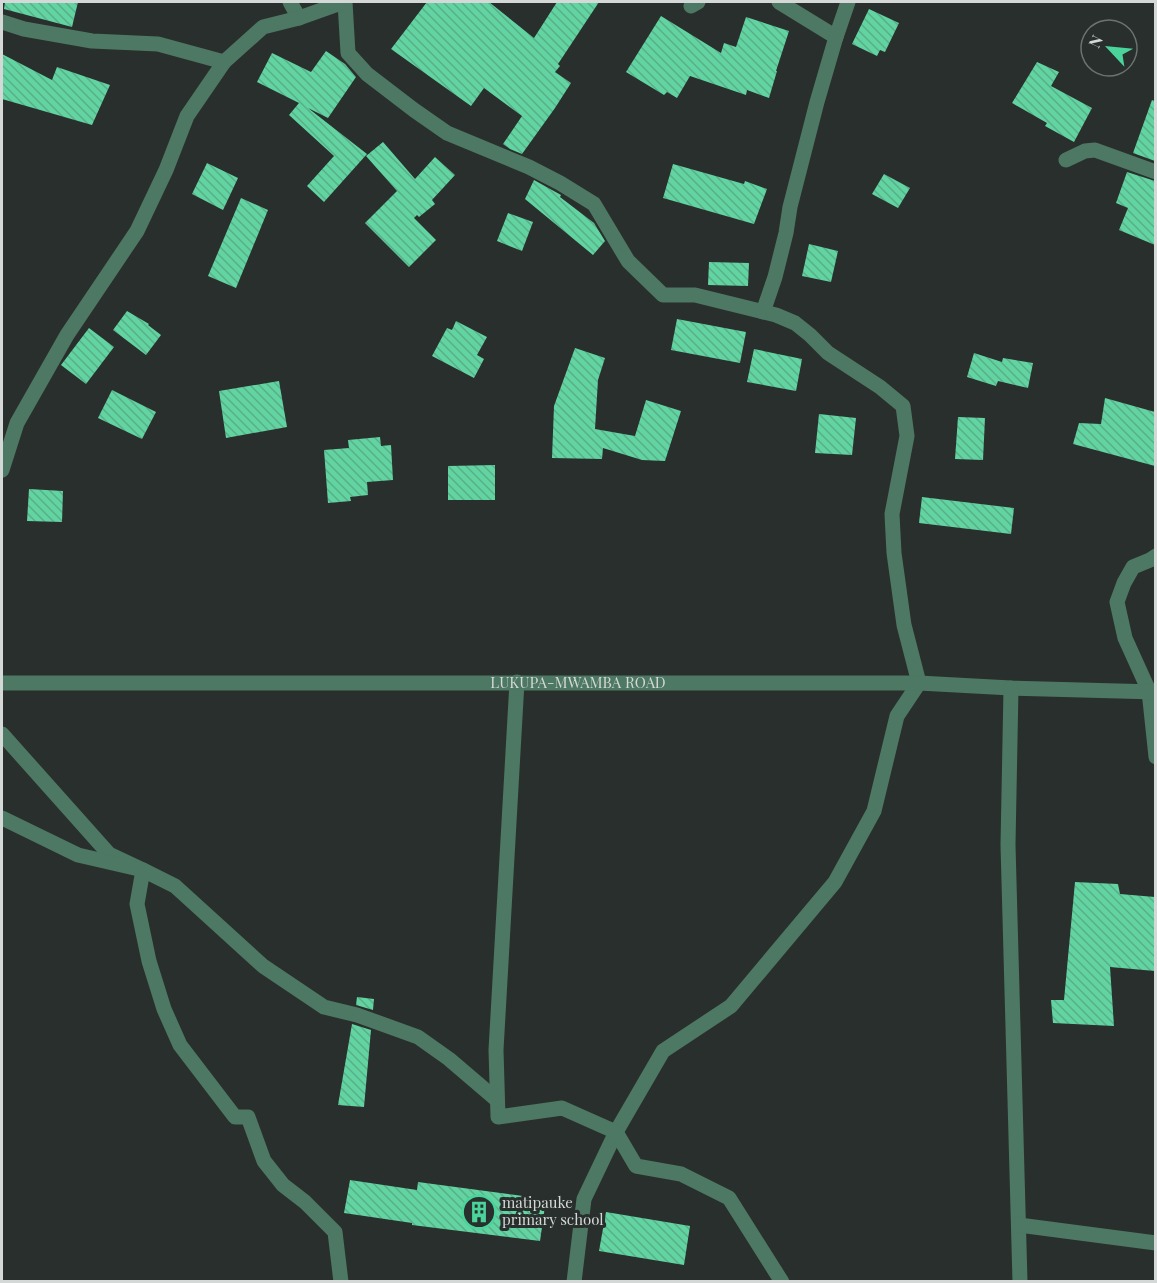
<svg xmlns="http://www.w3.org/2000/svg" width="1157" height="1283" font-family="'Playfair Display',serif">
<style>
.building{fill:url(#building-back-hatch)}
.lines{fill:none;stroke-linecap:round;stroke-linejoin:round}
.minor{stroke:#4d7863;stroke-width:15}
.labels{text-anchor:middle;stroke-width:6;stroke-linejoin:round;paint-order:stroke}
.street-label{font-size:15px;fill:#d4d8d6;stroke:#292f2c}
.poi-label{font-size:15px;fill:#d4d8d6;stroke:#292f2c;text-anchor:start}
</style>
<defs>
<pattern id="building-back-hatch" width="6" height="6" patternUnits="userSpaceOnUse" patternTransform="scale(1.5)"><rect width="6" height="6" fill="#61d4a2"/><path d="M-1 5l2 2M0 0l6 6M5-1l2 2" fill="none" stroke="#59af8a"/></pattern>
</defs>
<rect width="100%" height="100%" fill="#292f2c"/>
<!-- building -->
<g class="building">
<path d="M5,2h73l-6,25 -68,-18z"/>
<path d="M427,2h62l45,36 23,-36h42l-41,62 2,2 -5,6 16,11 -16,25 -33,46 -12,-5 -7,-5 19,-28 -38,-28 -13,18 -80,-57z"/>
<path d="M869,9l30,14 -14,29 -5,-2 -3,6 -25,-12z"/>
<path d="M661,16l60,37 3,-10 12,4 10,-30 43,14 -13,40h1l-8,27 -22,-8 -1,5 -56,-19 -13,22 -10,-6 -3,3 -38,-23z"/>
<path d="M326,51l19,13 11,13 -28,41 -20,-10 59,46 -43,48 -17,-16 27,-30 -45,-41 10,-12 -42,-21 15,-29 39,19z"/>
<path d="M2,54l50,26 5,-13 53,18 -18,40 -90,-26z"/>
<path d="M1037,62l22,10 -8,14 41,22 -18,34 -29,-16 2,-3 -35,-20z"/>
<path d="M1152,100l3,1v60l-22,-8z"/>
<path d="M383,142l32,37 20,-22 20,18 -23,25 3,4 -16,13 -2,-2 -3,3 22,22 -27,27 -44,-44 32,-32 -31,-35z"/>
<path d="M207,163l31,15 -15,32 -31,-16z"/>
<path d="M673,164l71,20 1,-3 22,8 -13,35 -91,-26z"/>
<path d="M1127,172l28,9v64l-36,-15 9,-22 -12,-5z"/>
<path d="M884,174l26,14 -12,20 -26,-14z"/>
<path d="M534,180l27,15 -1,2 34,26 11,18 -12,14 -68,-56z"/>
<path d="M241,198l27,12 -32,78 -28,-12z"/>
<path d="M508,213l25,9 -11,29 -25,-10z"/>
<path d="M809,244l29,7 -7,31 -29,-6z"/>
<path d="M709,262l40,1 -1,23 -40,-1z"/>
<path d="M127,311l22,13 -1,1 13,10 -15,20 -33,-25z"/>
<path d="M677,319l69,13 -6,31 -69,-13z"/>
<path d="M456,321l31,16 -10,18 7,4 -10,19 -42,-22 15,-28 5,2z"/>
<path d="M89,328l25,19 -28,37 -25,-19z"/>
<path d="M575,348l30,10 -7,22 -3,49 40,7 11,-36 35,11 -16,50 -23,-1 -39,-12 -1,11 -50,-1 2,-52z"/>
<path d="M754,349l48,10 -6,32 -49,-9z"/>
<path d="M974,353l28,9 1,-4 30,5 -5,25 -30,-7 -2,5 -29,-9z"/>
<path d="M279,381l8,46 -61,11 -7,-47z"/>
<path d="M112,390l44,22 -14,27 -44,-21z"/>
<path d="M1105,398l50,14v54l-82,-22 6,-21 22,1z"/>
<path d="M819,414l37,4 -4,37 -37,-2z"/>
<path d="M958,417l27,1 -2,42 -28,-1z"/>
<path d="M380,437l1,9 10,-1 2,35 -26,2 1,13 -18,2 1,4 -23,2 -4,-53 25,-2 -1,-8z"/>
<path d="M495,465v35h-47v-34z"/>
<path d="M29,489l34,2 -1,31 -35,-1z"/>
<path d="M922,497l92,11 -3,26 -92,-11z"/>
<path d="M1075,882l43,2 2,10 35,3v74l-45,-4 4,59 -61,-3 -2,-23h13z"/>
<path d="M357,997l17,2 -1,11 -17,-5z"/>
<path d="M352,1024l19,6 -7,77 -26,-2z"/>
<path d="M350,1180l67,10 1,-8 128,17 -6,42 -128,-16v-2l-68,-10z"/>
<path d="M606,1212l84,14 -6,39 -85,-14z"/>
</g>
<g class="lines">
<!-- minor -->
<g class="minor">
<path d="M290,2l9,16"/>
<path d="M345,2l3,51 19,21 47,36 33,23 82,34 31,16 34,21 34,57 35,34h32l81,20 19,8 15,12 18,18 52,34 23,19 4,30 -15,78 2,39 10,72 15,58 -22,33 -23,95 -39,71 -104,124 -68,45 -47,81 -32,67 -10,83"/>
<path d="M779,2l57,35"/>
<path d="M691,6l7,-4"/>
<path d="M2,22l22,7 68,12 66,3 66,18"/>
<path d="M1066,160l19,-9 10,-1 61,22"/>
<path d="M763,312l12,-35 11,-44 4,-26 27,-105 19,-65 12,-35"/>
<path d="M2,470l15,-47 50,-88 70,-104 29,-61 21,-54 37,-54 39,-35 36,-9 45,-16"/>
<path d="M1156,556l-6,4 -17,7 -9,16 -7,19 8,36 24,53 7,66"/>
<path d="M517,682l-21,368 2,67 64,-9 54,24 20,34 45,8 48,24 53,84"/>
<path id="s1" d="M2,683h917l92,5 145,4"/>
<path d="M1011,688l-3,157 12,437"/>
<path d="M2,734l107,120 34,16 -6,34 12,57 15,48 16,36 55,72h13l16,44 19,24 22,17 30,30 6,50"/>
<path d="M2,818l76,37 65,15 32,16 88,80 61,41 33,8 61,22 31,22 48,41"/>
<path d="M1019,1225l137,18"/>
</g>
</g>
<!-- icons -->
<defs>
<symbol id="building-ring" viewBox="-11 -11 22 22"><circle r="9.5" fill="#292f2c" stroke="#4ad49c" stroke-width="1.5"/><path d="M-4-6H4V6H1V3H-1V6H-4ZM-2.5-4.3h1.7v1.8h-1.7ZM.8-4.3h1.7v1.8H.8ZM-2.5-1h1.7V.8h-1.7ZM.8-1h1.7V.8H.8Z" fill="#4ad49c"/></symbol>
</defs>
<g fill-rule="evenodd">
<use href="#building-ring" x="460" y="1193" width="38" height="38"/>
</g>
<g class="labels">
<!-- street labels -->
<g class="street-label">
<text dy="5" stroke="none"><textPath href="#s1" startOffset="576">LUKUPA-MWAMBA ROAD</textPath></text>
</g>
<!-- poi labels -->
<g class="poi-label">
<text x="502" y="1208">matipauke<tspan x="502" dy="17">primary school</tspan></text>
</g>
</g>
<!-- border -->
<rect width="1157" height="1283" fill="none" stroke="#d4d8d6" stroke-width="6"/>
<!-- north arrow -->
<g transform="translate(1109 48) rotate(296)"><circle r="28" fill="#292f2c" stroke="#6d7370" stroke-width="1.5"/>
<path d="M0-4.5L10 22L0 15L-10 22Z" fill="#4ad49c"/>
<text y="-9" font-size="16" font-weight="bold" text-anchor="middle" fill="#d4d8d6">N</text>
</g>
</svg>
